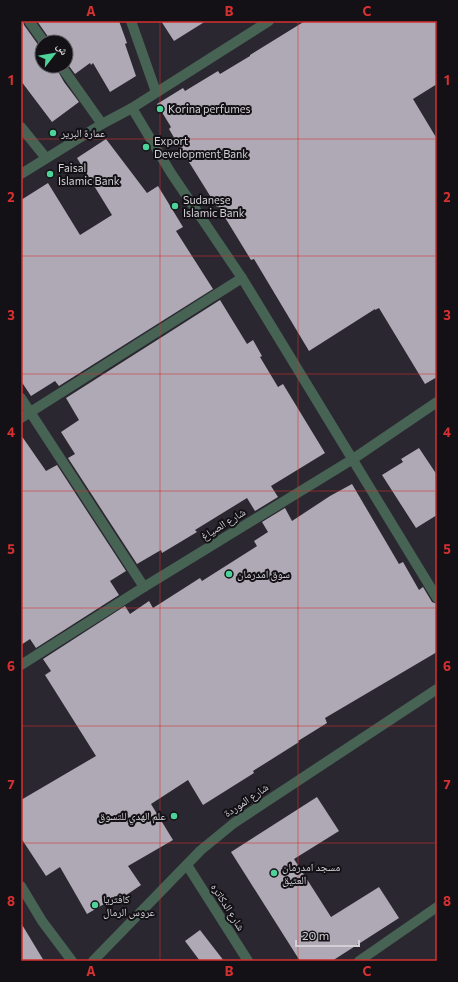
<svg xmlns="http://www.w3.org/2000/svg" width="458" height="982" font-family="Commissioner,'Noto Naskh Arabic',sans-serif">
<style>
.building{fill:#aea9b4}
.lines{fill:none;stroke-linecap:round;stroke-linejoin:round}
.minor{stroke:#466354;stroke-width:10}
.tertiary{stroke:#466354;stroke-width:10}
.grid{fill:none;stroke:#d63031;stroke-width:1;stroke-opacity:0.55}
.poi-dot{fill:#4dd39a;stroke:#131115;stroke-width:1.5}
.labels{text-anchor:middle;stroke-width:4;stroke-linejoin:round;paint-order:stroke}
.poi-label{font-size:11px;fill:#d2d0d6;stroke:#131115;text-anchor:start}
.street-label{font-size:11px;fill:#d2d0d6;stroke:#131115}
.neatline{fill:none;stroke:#d63031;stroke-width:1.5}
.grid-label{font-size:13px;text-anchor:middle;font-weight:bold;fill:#d63031}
</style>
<rect width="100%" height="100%" fill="#2b2730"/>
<!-- building -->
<g class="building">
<path d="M21,21h2l1,4 15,21 3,2v18h13l9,16 15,20 -27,20 -31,-41z"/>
<path d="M37,21h82l8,22 -2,1 11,32 -26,16 -17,-29 -2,2 -1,-2 -15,11 -9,-12v-20h-16l-1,-4z"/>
<path d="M161,21h45l-32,20z"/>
<path d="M305,21h132v63l-24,15 24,40v238l-12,7 -46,-76 -4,2v-1l-66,42 -55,-92 -3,1 -33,-54 -1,1 -38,-61 -10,-17 2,-2 -14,-23 26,-16 2,3 33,-20 2,3 30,-18v-1z"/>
<path d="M106,139l41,54 11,-7 25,41 -7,4 37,58 -154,97 -4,-5 -24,15 -10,-15v-181l27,-17 32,52 32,-20 -35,-57z"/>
<path d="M220,300l27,44 6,-4 9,16 -2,1 18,30 5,-3 42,69 -54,33 7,11 -23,14 -8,-13 -52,32 2,2 -35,21 -1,-3 -24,14 -69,-106 7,-4 -14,-22 18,-12 -13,-22z"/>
<path d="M21,435l25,36 11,-6 69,106 -16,10 9,14 -83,53 -6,-9 -9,6z"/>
<path d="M419,448l18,27v40l-21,13 -34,-53 21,-13 -2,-3z"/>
<path d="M352,484l47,80 4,-2 16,28 4,-3 9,15 5,2v48l-112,66 2,5 -29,18 1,1 -46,29 1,2 -51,32 -15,-25 -37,24 22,36 -45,26 13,19 -22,15 -3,-3 -29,17 -27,-47 -14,9 -25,-38v-38l75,-44 -51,-81 6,-4 -8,-12 82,-53 5,8 19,-13 4,7 47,-30 2,3 55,-35 -3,-5 14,-9 -6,-10 23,-14 7,13 38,-25z"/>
<path d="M317,797l22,34 -45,28 37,58 48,-30 20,31 -67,43h-32l-69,-109z"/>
<path d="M21,923l23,38h-23z"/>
<path d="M200,930l24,31h-24l-15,-20z"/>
</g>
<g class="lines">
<!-- minor -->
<g class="minor">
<path d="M29,21l15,21"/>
<path d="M61,66l41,58"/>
<path d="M132,108l39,65 71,105 195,320"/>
<path d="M21,127l25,31"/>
<path d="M21,398l123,189"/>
<path d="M21,418l221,-140"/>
<path d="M21,665l123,-78 209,-128 84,-57"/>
<path d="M21,886l21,35 30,40"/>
<path d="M359,961l78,-54"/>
</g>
<!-- tertiary -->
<g class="tertiary">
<path d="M131,21l25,71"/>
<path d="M21,174l81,-50 30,-16 137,-87"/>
<path d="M187,865l61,96"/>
<path d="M93,961l108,-111 33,-27 203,-134"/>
</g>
</g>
<!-- grid -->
<path class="grid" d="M160,21v940M298,21v940M21,139h416M21,256h416M21,374h416M21,491h416M21,608h416M21,726h416M21,843h416"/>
<!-- markers -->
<g class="poi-dot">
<circle cx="160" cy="109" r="4"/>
<circle cx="53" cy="133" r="4"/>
<circle cx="146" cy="147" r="4"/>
<circle cx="50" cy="174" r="4"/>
<circle cx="175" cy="206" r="4"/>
<circle cx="229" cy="574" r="4"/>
<circle cx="174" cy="816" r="4"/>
<circle cx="274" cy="873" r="4"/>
<circle cx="95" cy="905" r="4"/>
</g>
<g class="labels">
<!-- poi labels -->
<g class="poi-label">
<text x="168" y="113">Korina perfumes</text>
<text x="61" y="137">عمارة البرير</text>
<text x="154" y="145">Export<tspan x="154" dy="13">Development Bank</tspan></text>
<text x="58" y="172">Faisal<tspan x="58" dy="13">Islamic Bank</tspan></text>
<text x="183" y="204">Sudanese<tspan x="183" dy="13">Islamic Bank</tspan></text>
<text x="237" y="578">سوق امدرمان</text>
<text x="166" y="820" text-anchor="end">علم الهدي للتسوق</text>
<text x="282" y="871">مسجد امدرمان<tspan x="282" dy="13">العتيق</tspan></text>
<text x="103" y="903">كافتريا<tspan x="103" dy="13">عروس الرمال</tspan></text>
</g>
<!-- street labels -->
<g class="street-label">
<text transform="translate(223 524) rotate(-32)" y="4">شارع الصياغ</text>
<text transform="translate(246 800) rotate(-34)" y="4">شارع الموردة</text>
<text transform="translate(228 907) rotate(58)" y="4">شارع الدكاتره</text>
</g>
</g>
<!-- border -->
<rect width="458" height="982" fill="none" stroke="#131115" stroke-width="44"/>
<!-- north arrow -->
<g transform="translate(54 54) rotate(59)"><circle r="19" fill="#131115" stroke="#5f5d62"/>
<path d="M0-3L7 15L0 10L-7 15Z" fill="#4dd39a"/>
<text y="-6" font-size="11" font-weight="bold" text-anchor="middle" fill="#d2d0d6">ش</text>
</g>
<!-- scale -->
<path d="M296 940v6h63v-6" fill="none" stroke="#d2d0d6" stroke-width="2"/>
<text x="302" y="940" font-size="12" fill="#d2d0d6" stroke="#131115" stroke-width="3" paint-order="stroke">20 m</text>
<rect x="22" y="22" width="414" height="938" class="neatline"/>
<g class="grid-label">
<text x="91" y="16">A</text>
<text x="229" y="16">B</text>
<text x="367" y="16">C</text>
<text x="11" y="85">1</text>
<text x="447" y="85">1</text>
<text x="11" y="202">2</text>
<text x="447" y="202">2</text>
<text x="11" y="320">3</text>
<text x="447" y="320">3</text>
<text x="11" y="437">4</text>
<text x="447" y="437">4</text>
<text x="11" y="554">5</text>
<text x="447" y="554">5</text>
<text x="11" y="671">6</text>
<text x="447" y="671">6</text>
<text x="11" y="789">7</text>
<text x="447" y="789">7</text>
<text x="11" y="906">8</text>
<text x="447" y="906">8</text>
<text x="91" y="976">A</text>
<text x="229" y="976">B</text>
<text x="367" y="976">C</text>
</g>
</svg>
